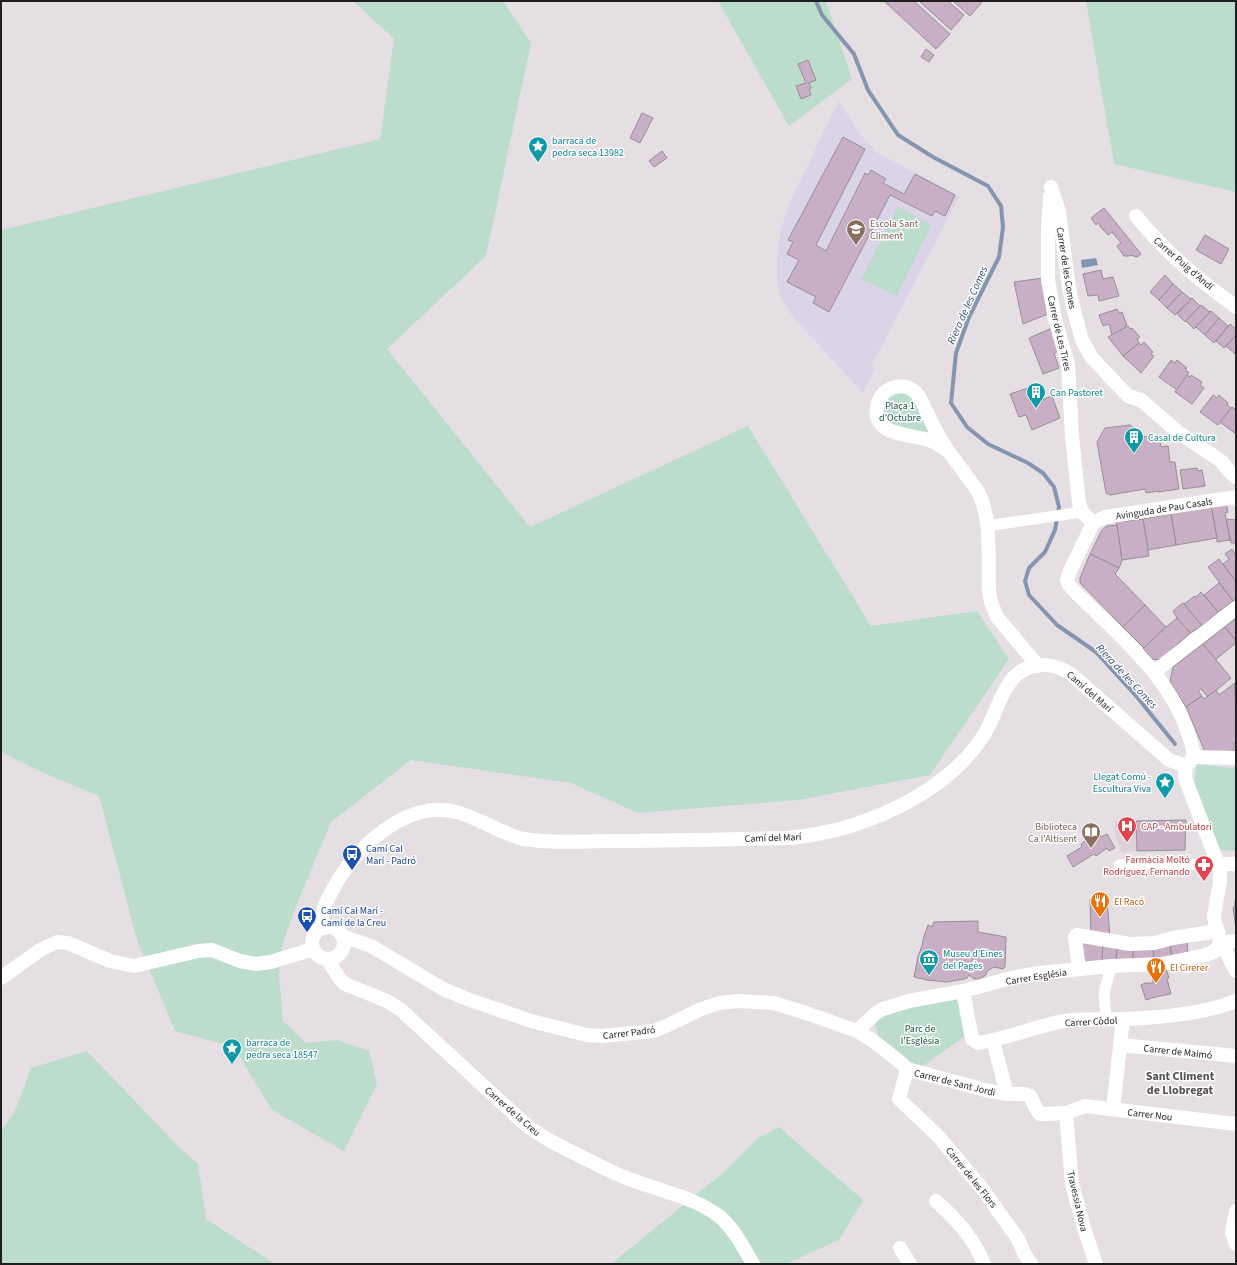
<svg xmlns="http://www.w3.org/2000/svg" width="1237" height="1265" font-family="'Source Sans 3',sans-serif">
<style>
.built{fill:#ddd1dc}
.education{fill:#dbd3e8}
.green{fill:#bcdccc}
.water{fill:#8595af}
.lines{fill:none;stroke-linecap:round;stroke-linejoin:round}
.stream{stroke:#8595af;stroke-width:4}
.building{fill:#c9afc6;stroke:#948f94}
.pedestrian{stroke:#fff;stroke-width:11}
.minor{stroke:#fff;stroke-width:14}
.labels{text-anchor:middle;stroke-width:3;stroke-linejoin:round;paint-order:stroke}
.culture-label{font-size:10px;fill:#0d838f;stroke:#fff;text-anchor:start}
.education-label{font-size:10px;fill:#785e54;stroke:#fff;text-anchor:start}
.street-label{font-size:10px;fill:#1f1d1f;stroke:#fff}
.park-label{font-size:10px;fill:#16533b;stroke:#fff}
.health-label{font-size:10px;fill:#be3a42;stroke:#fff;text-anchor:start}
.transit-label{font-size:10px;fill:#164399;stroke:#fff;text-anchor:start}
.food-label{font-size:10px;fill:#c56008;stroke:#fff;text-anchor:start}
.water-label{font-size:11px;font-style:italic;fill:#374e76;stroke:#fff}
.quarter-label{font-size:12px;font-weight:bold;fill:#555054;stroke:#fff}
</style>
<rect width="100%" height="100%" fill="#e5dfe4"/>
<!-- built -->
<path class="built" d="M1115,821h21l1,30 -16,1 -6,-17z"/>
<!-- education -->
<path class="education" d="M839,101l19,31 18,20 83,44 -87,169 3,4 -12,24 -71,-77 -11,-18 -4,-16v-23l3,-26 10,-32z"/>
<!-- green -->
<g class="green">
<path d="M353,1h150l28,42 -45,213 -99,93 143,178 218,-101 123,200 106,-15 32,48 -79,116 -132,25 -160,13 -67,-30 -160,-23 -80,62 -35,84 -13,36 -4,32 4,47 23,22 31,-3 32,11 8,33 -33,67 -72,-41 -38,-63 -59,-16 -38,-91 -38,-144 -62,-26 -36,-18v-522l379,-91 14,-100z"/>
<path d="M718,1h108l26,78 -63,47z"/>
<path d="M1086,1h150v191l-122,-28z"/>
<path d="M898,207l33,18 -34,71 -36,-17z"/>
<path d="M905,392l10,7 16,39 -45,-14 -4,-18 11,-13z"/>
<path d="M1197,764l35,4 4,-1v84l-19,-1 -23,-66z"/>
<path d="M954,998l6,3 5,35 -41,29 -2,3 -6,-2 -37,-29 -4,-12 4,-6 6,-5 14,-4z"/>
<path d="M87,1051l91,95 20,18 8,55 69,45h-274v-133l14,-20 16,-43z"/>
<path d="M779,1127l84,73 -24,40 -53,24h-175l113,-92 34,-34z"/>
</g>
<!-- water -->
<path class="water" d="M1096,258l2,7 -16,3 -1,-8z"/>
<g class="lines">
<!-- stream -->
<path class="stream" d="M816,1l6,14 32,39 14,36 30,45 35,22 55,29 13,20 2,21 -4,30 -30,60 -13,36 -5,50 16,24 21,17 40,19 15,10 11,14 5,20 -4,23 -10,22 -16,16 -4,13 4,14 28,30 39,27 41,45 38,47"/>
</g>
<!-- building -->
<g class="building">
<path d="M884,1h30l36,33 -14,15z"/>
<path d="M919,1h29l16,14 -13,15z"/>
<path d="M953,1h30l-13,15z"/>
<path d="M926,49l8,6 -5,7 -8,-5z"/>
<path d="M808,60l8,20 -7,3 2,5 -2,1 2,6 -10,4 -5,-13 10,-3 -8,-19z"/>
<path d="M642,113l11,5 -13,25 -10,-5z"/>
<path d="M843,137l22,12 -49,96 10,6 39,-78 3,2 3,-5 15,9 -3,4 21,11 11,-20 40,21 -10,21 -10,-5 -3,5 -42,-21 -61,117 -16,-9 3,-6 -29,-15 12,-22 -12,-6 6,-12 -5,-2z"/>
<path d="M662,151l5,7 -13,9 -5,-6z"/>
<path d="M1104,208l37,46 -4,3 -7,-2 -1,1h-5l-7,-10 4,-3 -9,-11 -4,3 -4,-5h-1l-5,-7 -2,2 -5,-7z"/>
<path d="M1205,235l24,14 -8,15 -25,-14z"/>
<path d="M1101,270l2,9 10,-2 6,19 -20,5 -1,-6 -10,1 -5,-22z"/>
<path d="M1165,275l8,9 -14,16 -9,-8z"/>
<path d="M1043,278l5,36 -25,10 -9,-42z"/>
<path d="M1173,284l9,8 -15,16 -8,-8z"/>
<path d="M1182,292l9,7 -16,16 -8,-7z"/>
<path d="M1192,298l8,8 -15,16 -8,-8z"/>
<path d="M1201,305l9,7 -16,17 -8,-8z"/>
<path d="M1117,309l2,4 3,-1 5,13 -2,1v2l-13,7 -3,-11 -6,2 -4,-11z"/>
<path d="M1211,311l8,7 -14,17 -9,-8z"/>
<path d="M1219,318l9,8 -14,17 -9,-8z"/>
<path d="M1230,324l6,5v6l-12,13 -8,-7z"/>
<path d="M1128,326l2,3 2,-1 8,9 -3,2 2,4 -16,13 -15,-19z"/>
<path d="M1052,328l9,22 -7,3 5,15 -16,6 -14,-36z"/>
<path d="M1236,335v19h-1l-9,-8z"/>
<path d="M1144,342l9,10 -2,2 3,2 -13,17 -18,-17 16,-13 2,2z"/>
<path d="M1171,360l4,3 2,-3 10,8 -2,1 4,4 -12,17 -18,-13z"/>
<path d="M1187,375l3,2 1,-2 11,7 -2,3 4,3 -12,16 -17,-12z"/>
<path d="M1028,388l5,15 19,-7 8,22 -28,12 -6,-15 -7,2 -9,-23z"/>
<path d="M1213,395l4,3 2,-3 9,8 -1,2 4,3 -13,17 -18,-13z"/>
<path d="M1232,407l3,2 1,-2v27l-16,-12z"/>
<path d="M1130,425l13,10v2l10,-1v6l7,-1 1,6 7,-1 2,16h5l4,27 -21,3 1,-1 -13,2 -1,-4 -35,6 -4,-2 -9,-51 8,-14z"/>
<path d="M1197,468l1,3 4,-1 3,16 -22,3 -3,-19z"/>
<path d="M1226,503l2,9 -3,1 5,27 -13,2v-4l-6,-32z"/>
<path d="M1211,506l6,32 -41,7 -5,-31z"/>
<path d="M1171,514l5,31 -28,5 -5,-31z"/>
<path d="M1143,519l6,37 -27,4 -6,-38z"/>
<path d="M1226,519l10,1v23h-5z"/>
<path d="M1117,525l5,35 -3,8 -29,-14 12,-24 5,-4z"/>
<path d="M1232,549l4,6v27l-13,-18 6,-5 -4,-5z"/>
<path d="M1090,554l29,14 -4,6 30,31 -22,22 -43,-44v-5z"/>
<path d="M1219,559l17,23v17l-3,2 -25,-34z"/>
<path d="M1219,583l14,18 -15,11 -14,-17z"/>
<path d="M1201,592l17,20 -16,14 -18,-22 11,-8 1,1z"/>
<path d="M1183,603l19,23 -12,7 -13,-15 -4,-7z"/>
<path d="M1145,605l21,22 -22,21 -21,-21z"/>
<path d="M1177,618l13,15 -30,27 -8,-1 -9,-11h1l22,-21z"/>
<path d="M1236,618v23l-11,-14z"/>
<path d="M1225,627l11,14v2l-21,17 -12,-16z"/>
<path d="M1203,644l28,34 -23,19 -7,-8 -3,2 4,5 -16,11 -16,-25 3,-15z"/>
<path d="M1235,683l1,60h-2v8l-28,3 -20,-47 16,-11 2,3 12,-9 3,5z"/>
<path d="M1186,820l-1,30 -48,1 -1,-30z"/>
<path d="M1097,829l4,8 6,-3 8,14 -6,3 -2,-3 -11,8 -2,-2 -21,13 -6,-11 15,-9 -1,-3 7,-5 -2,-4z"/>
<path d="M1090,899h17l3,39 -19,-3z"/>
<path d="M1235,901h1v27l-3,-20 2,-3z"/>
<path d="M978,921v11l28,5 -1,30 -2,2 -9,-2 -7,4 -1,4 -6,4h-6l-5,-4 -2,3 -3,1 -17,3 -20,-2 -13,-3 4,-21 4,-10 2,-10 4,-11 4,2 2,-5z"/>
<path d="M1079,939l24,3 -1,21 -19,1z"/>
<path d="M1187,939l1,16 -16,5 -2,-17z"/>
<path d="M1103,942l14,2 -1,18 -14,1z"/>
<path d="M1170,943l2,17 -18,1 -1,-15z"/>
<path d="M1117,944l16,1v17h-17z"/>
<path d="M1133,945l20,1 1,15 -21,1z"/>
<path d="M1166,968l3,10 -2,1 4,15 -16,3 -9,3 -5,-15 4,-2h8l-1,-13z"/>
</g>
<g class="lines">
<!-- pedestrian -->
<g class="pedestrian">
<path d="M987,526l95,-14"/>
<path d="M1119,865l99,-1"/>
<path d="M1106,1019l-2,-26 7,-27"/>
</g>
<!-- minor -->
<g class="minor">
<path d="M1051,187l8,25 10,76 4,19 9,33 10,18 36,38 13,4 37,32 43,29 9,11 6,5"/>
<path d="M1050,197l-2,30v53l7,39 13,45 4,72 7,67 3,9 11,11"/>
<path d="M1136,216c29,36 62,63 100,91"/>
<path d="M949,452c-6,-4 -12,-10 -20,-12 -20,-6 -57,-4 -52,-34 2,-8 7,-15 15,-18 8,-3 17,-2 23,4 7,6 9,15 13,23 6,13 13,26 21,37 10,14 20,26 29,40 14,25 10,71 11,100l2,10 6,15 41,49"/>
<path d="M1093,523l-23,48 -3,9 2,5c7,9 17,17 26,26 37,36 78,73 94,125 4,12 8,21 -3,30"/>
<path d="M1093,523l12,-6 131,-20"/>
<path d="M1154,672l82,-64"/>
<path d="M1193,757l43,1"/>
<path d="M1186,766l-1,12 33,86 2,7v11l-6,33 1,7 6,21 15,28"/>
<path d="M1218,864h18"/>
<circle cx="328" cy="943" r="16"/>
<path d="M324,928c-1,-4 -2,-9 -2,-12 1,-8 5,-16 9,-23 17,-35 55,-74 95,-82 37,-7 63,19 97,28 6,1 12,1 18,2 24,2 48,0 72,0 59,0 117,-2 175,-3 71,-6 156,-42 196,-103 11,-18 19,-52 36,-63 17,-11 36,-8 51,2l98,86 17,6"/>
<path d="M342,936l29,10 74,44 25,10 61,21 56,14 14,1 52,-5 13,-5 33,-16 20,-7 20,-2 35,2 35,11 48,17 15,9 28,22 7,7"/>
<path d="M1221,943l15,-2"/>
<path d="M327,959l13,20 5,5 42,17 14,9 124,114c19,15 41,25 63,36 12,6 24,12 36,17 29,12 72,20 96,40 14,12 24,31 33,47"/>
<path d="M1079,969l-4,-32 2,-2 53,9 24,-1 19,-5 45,-7"/>
<path d="M1,978l39,-28 17,-8 11,1 42,18 24,5 64,-15 14,-1 28,11 16,3 15,-2 42,-13"/>
<path d="M963,991l9,48 6,4c29,-4 57,-17 86,-22 19,-3 38,-1 58,-2 29,-1 59,-3 88,-10 9,-2 17,-5 26,-8"/>
<path d="M857,1031l19,-18 7,-4 26,-8 54,-10 52,-14 24,-4 72,-7 51,-2 44,-9 9,-4 6,-8"/>
<path d="M993,1041l14,53"/>
<path d="M1120,1045l116,11"/>
<path d="M907,1069l82,22 18,3h17l6,2 7,14 3,4h4l22,-1 19,-7 151,18"/>
<path d="M907,1069l-8,30 38,36 44,52 37,52 6,14 7,11"/>
<path d="M1113,1109l10,-90"/>
<path d="M1066,1113l6,71 12,44 12,36"/>
<path d="M936,1201c21,19 37,36 48,63"/>
<path d="M1236,1211l-4,22 4,11"/>
<path d="M900,1248l10,16"/>
</g>
</g>
<!-- icons -->
<defs>
<symbol id="sight-pin" viewBox="-11 -11 22 30"><path d="M0 17L-7.5 6A9.5 9.5 0 1 1 7.5 6Z" fill="#0f9aa8" stroke="#fff"/><path d="M0-6L1.8-2.2L6-1.7L2.9 1.2L3.7 5.4L0 3.3L-3.7 5.4L-2.9 1.2L-6-1.7L-1.8-2.2Z" fill="#fff"/></symbol>
<symbol id="school-pin" viewBox="-11 -11 22 30"><path d="M0 17L-7.5 6A9.5 9.5 0 1 1 7.5 6Z" fill="#8d6e63" stroke="#fff"/><path d="M0-5L7-2L0 1L-7-2ZM-4 1L0 2.5L4 1V4Q0 6-4 4Z" fill="#fff"/></symbol>
<symbol id="building-pin" viewBox="-11 -11 22 30"><path d="M0 17L-7.5 6A9.5 9.5 0 1 1 7.5 6Z" fill="#0f9aa8" stroke="#fff"/><path d="M-4-6H4V6H1V3H-1V6H-4ZM-2.5-4.3h1.7v1.8h-1.7ZM.8-4.3h1.7v1.8H.8ZM-2.5-1h1.7V.8h-1.7ZM.8-1h1.7V.8H.8Z" fill="#fff"/></symbol>
<symbol id="hospital-pin" viewBox="-11 -11 22 30"><path d="M0 17L-7.5 6A9.5 9.5 0 1 1 7.5 6Z" fill="#e0444e" stroke="#fff"/><path d="M-5-5h3v3.5h4V-5h3V5h-3V1.5h-4V5h-3Z" fill="#fff"/></symbol>
<symbol id="library-pin" viewBox="-11 -11 22 30"><path d="M0 17L-7.5 6A9.5 9.5 0 1 1 7.5 6Z" fill="#8d6e63" stroke="#fff"/><path d="M-6-4Q-3-5.5-.7-3.5V5Q-3 3-6 4ZM6-4Q3-5.5 .7-3.5V5Q3 3 6 4Z" fill="#fff"/></symbol>
<symbol id="bus-pin" viewBox="-11 -11 22 30"><path d="M0 17L-7.5 6A9.5 9.5 0 1 1 7.5 6Z" fill="#1a4fb4" stroke="#fff"/><path d="M-5-6H5V4H4V6H2V4H-2V6H-4V4H-5ZM-3.5-4V0h7V-4ZM-3.5 1.2v1.5H-2V1.2ZM2 1.2v1.5H3.5V1.2Z" fill="#fff"/></symbol>
<symbol id="pharmacy-pin" viewBox="-11 -11 22 30"><path d="M0 17L-7.5 6A9.5 9.5 0 1 1 7.5 6Z" fill="#e0444e" stroke="#fff"/><path d="M-2-6h4v4h4v4h-4v4h-4v-4h-4v-4h4Z" fill="#fff"/></symbol>
<symbol id="restaurant-pin" viewBox="-11 -11 22 30"><path d="M0 17L-7.5 6A9.5 9.5 0 1 1 7.5 6Z" fill="#e8710a" stroke="#fff"/><path d="M-5-6h1v4h1v-4h1v4h1v-4h1v5L-1.5 .5V6h-2V.5L-5-1ZM5-6V6H3V1.5H1.5Q1.5-4 5-6Z" fill="#fff"/></symbol>
<symbol id="museum-pin" viewBox="-11 -11 22 30"><path d="M0 17L-7.5 6A9.5 9.5 0 1 1 7.5 6Z" fill="#0f9aa8" stroke="#fff"/><path d="M0-6L6-3V-2H-6V-3ZM-5-1h2V3h-2ZM-1-1h2V3h-2ZM3-1h2V3H3ZM-6 4H6V6H-6Z" fill="#fff"/></symbol>
</defs>
<g fill-rule="evenodd">
<use href="#sight-pin" x="527" y="135" width="22" height="30"/>
<use href="#school-pin" x="845" y="218" width="22" height="30"/>
<use href="#building-pin" x="1025" y="381" width="22" height="30"/>
<use href="#building-pin" x="1123" y="426" width="22" height="30"/>
<use href="#sight-pin" x="1154" y="771" width="22" height="30"/>
<use href="#hospital-pin" x="1116" y="815" width="22" height="30"/>
<use href="#library-pin" x="1080" y="821" width="22" height="30"/>
<use href="#bus-pin" x="341" y="843" width="22" height="30"/>
<use href="#pharmacy-pin" x="1193" y="854" width="22" height="30"/>
<use href="#restaurant-pin" x="1089" y="890" width="22" height="30"/>
<use href="#bus-pin" x="296" y="905" width="22" height="30"/>
<use href="#museum-pin" x="918" y="948" width="22" height="30"/>
<use href="#restaurant-pin" x="1145" y="956" width="22" height="30"/>
<use href="#sight-pin" x="221" y="1037" width="22" height="30"/>
</g>
<g class="labels">
<!-- culture labels -->
<g class="culture-label">
<text x="552" y="144">barraca de<tspan x="552" dy="12">pedra seca 13982</tspan></text>
<text x="1050" y="396">Can Pastoret</text>
<text x="1148" y="441">Casal de Cultura</text>
<text x="1151" y="780" text-anchor="end">Llegat Comú -<tspan x="1151" dy="12">Escultura Viva</tspan></text>
<text x="943" y="957">Museu d’Eines<tspan x="943" dy="12">del Pagès</tspan></text>
<text x="246" y="1046">barraca de<tspan x="246" dy="12">pedra seca 18547</tspan></text>
</g>
<!-- education labels -->
<g class="education-label">
<text x="870" y="227">Escola Sant<tspan x="870" dy="12">Climent</tspan></text>
<text x="1077" y="830" text-anchor="end">Biblioteca<tspan x="1077" dy="12">Ca l'Altisent</tspan></text>
</g>
<!-- street labels -->
<g class="street-label">
<text transform="translate(1184 263) rotate(41)" y="4">Carrer Puig d'Andí</text>
<text transform="translate(1067 268) rotate(81)" y="4">Carrer de les Comes</text>
<text transform="translate(1060 333) rotate(77)" y="4">Carrer de Les Tires</text>
<text transform="translate(1164 508) rotate(-9)" y="4">Avinguda de Pau Casals</text>
<text transform="translate(1090 691) rotate(41)" y="4">Camí del Marí</text>
<text transform="translate(773 837) rotate(-2)" y="4">Camí del Marí</text>
<text transform="translate(1036 976) rotate(-9)" y="4">Carrer Església</text>
<text transform="translate(1091 1021) rotate(-3)" y="4">Carrer Còdol</text>
<text transform="translate(629 1032) rotate(-7)" y="4">Carrer Padró</text>
<text transform="translate(1178 1051) rotate(6)" y="4">Carrer de Maimó</text>
<text transform="translate(955 1082) rotate(14)" y="4">Carrer de Sant Jordi</text>
<text transform="translate(513 1111) rotate(41)" y="4">Carrer de la Creu</text>
<text transform="translate(1150 1114) rotate(7)" y="4">Carrer Nou</text>
<text transform="translate(972 1177) rotate(51)" y="4">Carrer de les Flors</text>
<text transform="translate(1078 1201) rotate(77)" y="4">Travessia Nova</text>
</g>
<!-- park labels -->
<g class="park-label">
<text x="900" y="409">Plaça 1<tspan x="900" dy="12">d'Octubre</tspan></text>
<text x="920" y="1032">Parc de<tspan x="920" dy="12">l'Església</tspan></text>
</g>
<!-- health labels -->
<g class="health-label">
<text x="1141" y="830">CAP - Ambulatori</text>
<text x="1190" y="863" text-anchor="end">Farmàcia Moltó<tspan x="1190" dy="12">Rodríguez, Fernando</tspan></text>
</g>
<!-- transit labels -->
<g class="transit-label">
<text x="366" y="852">Camí Cal<tspan x="366" dy="12">Marí - Padró</tspan></text>
<text x="321" y="914">Camí Cal Marí -<tspan x="321" dy="12">Camí de la Creu</tspan></text>
</g>
<!-- food labels -->
<g class="food-label">
<text x="1114" y="905">El Racó</text>
<text x="1170" y="971">El Cirerer</text>
</g>
<!-- water labels -->
<g class="water-label">
<text transform="translate(967 305) rotate(-66)" y="4">Riera de les Comes</text>
<text transform="translate(1127 676) rotate(47)" y="4">Riera de les Comes</text>
</g>
<!-- quarter labels -->
<g class="quarter-label">
<text x="1180" y="1080">Sant Climent<tspan x="1180" dy="14">de Llobregat</tspan></text>
</g>
</g>
<!-- border -->
<rect width="1237" height="1265" fill="none" stroke="#1f1d1f" stroke-width="4"/>
</svg>
